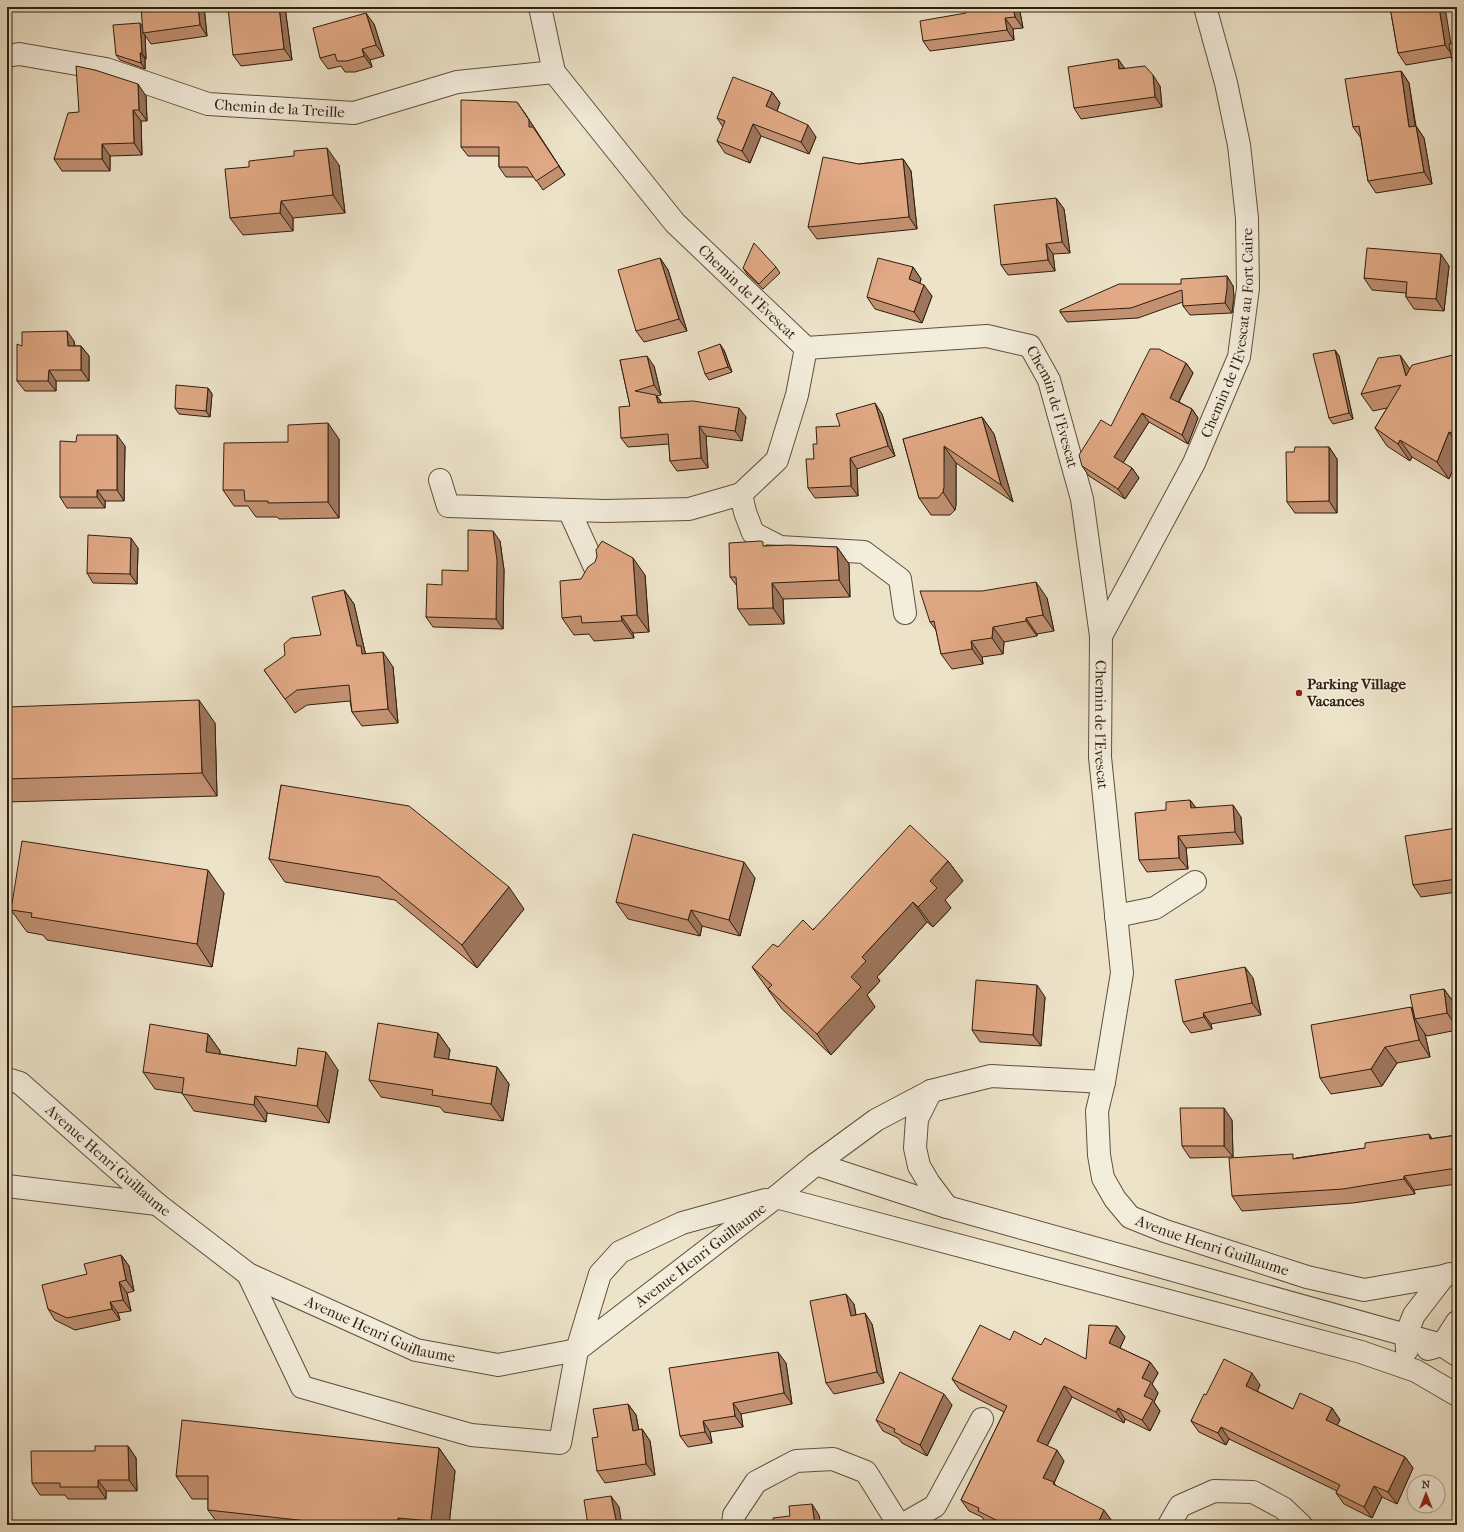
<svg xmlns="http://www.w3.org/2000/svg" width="1464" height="1532" font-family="'IM FELL French Canon',serif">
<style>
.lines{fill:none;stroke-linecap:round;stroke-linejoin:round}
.minor-casing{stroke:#5f4f3d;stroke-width:24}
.minor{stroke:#f3eddc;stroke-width:22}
.wall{fill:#c29172;stroke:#301e0e}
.shaded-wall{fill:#9e765d;stroke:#301e0e}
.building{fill:#e1a985;stroke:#301e0e}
.poi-dot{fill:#8f2418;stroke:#f3eddc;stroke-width:1.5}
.labels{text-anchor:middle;stroke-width:3;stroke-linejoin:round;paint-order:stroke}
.street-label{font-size:15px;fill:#301e0e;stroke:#f3eddc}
.poi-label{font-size:15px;font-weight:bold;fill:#301e0e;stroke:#f3eddc;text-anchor:start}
</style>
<rect width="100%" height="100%" fill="#ede3c9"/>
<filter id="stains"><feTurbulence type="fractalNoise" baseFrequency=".005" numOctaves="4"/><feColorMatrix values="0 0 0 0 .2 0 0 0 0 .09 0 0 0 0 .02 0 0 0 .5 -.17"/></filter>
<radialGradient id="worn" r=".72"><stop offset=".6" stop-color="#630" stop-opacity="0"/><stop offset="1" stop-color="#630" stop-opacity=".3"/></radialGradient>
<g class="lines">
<defs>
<g id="minor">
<path id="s1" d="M540,7l14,65 121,151 131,125 181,-12 43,10 19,34 33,119 19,137 -1,121 22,216 -18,109 -7,29 2,44 4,23 12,21 15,18 35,14 142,46 57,13 80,-14"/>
<path id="s2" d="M7,56l12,-2 87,15 102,35 146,9 103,-31 97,-10"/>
<path d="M440,480l8,26 157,5 84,-2 52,-15 36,-34 20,-65 9,-47"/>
<path d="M741,494l4,18 8,21 27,14 84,5 36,27 5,34"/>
<path d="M569,510l28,62"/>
<path id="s3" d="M1101,636l93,-173 45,-106 9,-69 -1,-70 -8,-73 -13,-62 -21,-76"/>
<path d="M1116,916l39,-8 40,-26"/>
<path id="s4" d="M7,1079l13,4 137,121 91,70 168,76 82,15 79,-15 199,-153 40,-33 60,-44 55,-29 60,-15 113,6"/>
<path d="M931,1091l-14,28 -2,29 4,18 10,17 18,24"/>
<path d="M816,1164l131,43 495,138 15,10"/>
<path d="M7,1186l150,18"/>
<path d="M776,1197l585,155 55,19 41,24"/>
<path d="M248,1274l54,113 169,48 89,8 17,-93 23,-76 20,-22 62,-29 83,-23"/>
<path d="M1428,1349l14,-4 15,-23"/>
<path d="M1407,1350l-1,-15 8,-20 30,-39 6,-2"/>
<path d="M733,1525l1,-10 22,-33 40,-21 37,-2 33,13 33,53"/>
<path d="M902,1525l33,-19 47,-87"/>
<path d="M1169,1525l11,-19 34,-15 39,1 30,16 18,17"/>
</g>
</defs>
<!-- minor casing -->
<use href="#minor" class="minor-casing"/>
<!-- minor -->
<use href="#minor" class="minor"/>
</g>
<!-- wall -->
<g class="wall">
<path d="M204,7l3,29 -56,8 -6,-9 1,24h-1v10l-25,-9 -4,-5 27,-29z"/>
<path d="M240,7h45l7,53 -51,6 -8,-11z"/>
<path d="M1019,7l4,21 -10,1 1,11 -84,11 -7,-10z"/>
<path d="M1390,7l61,37 1,13 -46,8 -8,-12z"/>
<path d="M374,24l10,32 -14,4 2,7 -17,5h-10l-4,-6 -13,3 -8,-11z"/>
<path d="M1118,59l7,10 35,17 2,21 -81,12 -7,-11z"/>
<path d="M1401,71l8,12 7,43 8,12 8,46 -56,9 -8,-12 -7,-43 -8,-11z"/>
<path d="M772,92l8,11 -3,8 39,26 -7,17 -48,-18 -11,27 -25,-10 -8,-12 6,-14 -6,-9z"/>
<path d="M146,96l1,25h-6l1,34 -32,1v15h-48l-8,-12 25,-47z"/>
<path d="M7,103l2,4 -2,2z"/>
<path d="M524,112l41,63 -22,15 -9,-13h-28l-7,-10v-11h-31l-7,-9z"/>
<path d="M903,159l8,12 6,58 -100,10 -9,-12 51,-63z"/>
<path d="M339,165l6,48 -52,5v13l-50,4 -13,-17z"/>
<path d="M1056,198l8,11 6,44 -17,1 2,17 -47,4 -7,-10z"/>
<path d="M660,258l8,12 19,61 -43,11 -8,-11z"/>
<path d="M1449,266l-5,45 -30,-2 -8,-12v-4l-34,-3 -8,-12z"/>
<path d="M776,267l4,6 -17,16 -16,-15 -4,-6z"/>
<path d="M913,267l8,12 -1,4 12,13 -10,27 -47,-14 -8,-12z"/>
<path d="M1227,276l6,10 1,11 -2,16 -42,2 -7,-9v-4l-45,16 -71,4 -7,-10 121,-28z"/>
<path d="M74,341l1,5h6l8,10v25h-33v10h-31l-8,-10 5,-35z"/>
<path d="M724,350l8,22 -23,8 -4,-6z"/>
<path d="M1335,350l4,6 14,63 -20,5 -4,-6z"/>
<path d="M1457,354v105l-8,20 -37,-22 -2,4 -23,-15 -12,-18 12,-20 -14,3 -12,-17 49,-25z"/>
<path d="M620,360l34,6 7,29 -4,1 5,7 84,14 -4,24 -36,-5 2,32 -31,3 -7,-10 -1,-17 -41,3 -7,-9 9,-32z"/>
<path d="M1186,363l7,10 -14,29 13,7 6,9 -10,26 -39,-22 -26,41 9,5 7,10 -14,21 -36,-23 -7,-10 29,-40z"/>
<path d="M208,388l4,6 -2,23 -31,-3 -4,-6z"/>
<path d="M882,414l13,42 -38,13 1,27 -43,2 -7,-10 9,-44 23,-18z"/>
<path d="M982,417l12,17 19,68 -57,-39v42l-1,5 -5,5h-19l-12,-17 -16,-59z"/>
<path d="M339,439v79l-60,1 -2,-2h-21l-8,-11h-14l-11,-16 65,-48z"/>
<path d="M125,446l-1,55h-19v7h-38l-7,-11z"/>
<path d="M1329,447l8,12v54h-42l-8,-11 7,-50z"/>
<path d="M500,541l4,29 -1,59 -70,-2 -7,-10 16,-32 26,-14z"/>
<path d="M766,545l71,2 12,17 1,33 -67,2 1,25 -35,1 -11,-16 -1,-23 -7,-9z"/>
<path d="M138,548l-1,36 -44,-1 -6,-10z"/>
<path d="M645,575l4,57 -16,1 1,5 -40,3 -5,-7 -15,1 -12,-17z"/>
<path d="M344,590l10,14 11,48 2,2 26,13 5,56 -36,3 -10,-14 -2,-11 -43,4 -12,8 -31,-43 57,-35z"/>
<path d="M1047,598l7,33 -17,3v2l-33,6 -1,12 -21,3 1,7 -31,5 -11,-15 -5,-24 -6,-8z"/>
<path d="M7,707l208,16 2,73 -210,6z"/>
<path d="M281,785l243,124 -47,59 -82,-68 -110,-18 -16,-23z"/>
<path d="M1190,800l6,8 45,9 2,27 -57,4 2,21 -41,3 -8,-12 27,-50z"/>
<path d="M1457,828v64l-36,5 -8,-12z"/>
<path d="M948,861l15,20 -18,19 6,8 -18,19 -6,-5 -50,55 3,4 -13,14 8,12 -44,48 -49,-46 -30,-42 26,-20z"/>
<path d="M755,878l-15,58 -38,-10 -2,10 -72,-17 -12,-17z"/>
<path d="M224,893l-12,74 -165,-27 -4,-5 -16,-3 -16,-22z"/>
<path d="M1253,978l8,37 -50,9 1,5 -21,4 -8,-11z"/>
<path d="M1444,989l12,17 1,8v16l-30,6 -2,-2 5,23 -33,6 -15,23 -51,8 -11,-16 91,-71 2,2z"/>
<path d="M1045,997l-4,49 -61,-4 -8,-12z"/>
<path d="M438,1033l12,17 -2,9 49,8 12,17 -6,37 -59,-9 -4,-5 -59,-10 -12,-17z"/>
<path d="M208,1034l12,17v3l76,12 42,4 -9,53 -62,-10 -1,9 -72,-11 -12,-18 -27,-4 -12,-17z"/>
<path d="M1232,1120l1,37 -43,1 -8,-12z"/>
<path d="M1457,1135v49l-43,6 1,4 -62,9 -111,8 -10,-15 64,-38z"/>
<path d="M121,1255l8,11 5,25 -7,2 4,18 -13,2 2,7 -45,10 -20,-10 -7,-11 39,-35z"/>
<path d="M854,1304l2,11 16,9 12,59 -50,11 -8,-11z"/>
<path d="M1117,1326l8,11 -5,11 30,14 8,11 -6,11 6,9 -4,9 6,9 -10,20 -25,-12 -1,4 -52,-26 -25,49 17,15 -10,22 2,3 56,35 -2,4h-118l-7,-3 -3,-5 -13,-6 -8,-11 43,-88 -44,-22 -8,-11 58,-39 31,5 45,14z"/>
<path d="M786,1363l6,41 -51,10 2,13 -33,5 2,11 -24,4 -8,-11z"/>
<path d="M1260,1385l-3,6 36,18 39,-1 8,12 -3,5 68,32 8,11 -16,36 -15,-7 -10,21 -28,-14 -8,-11 1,-2 -108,-52 -3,6 -27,-13 -8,-11 15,-26z"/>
<path d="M628,1404l8,11 3,15 3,-1 8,12 5,34 -50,8 -8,-12 1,-34z"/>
<path d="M952,1405l-25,51 -25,-13 -4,-5 -15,-7 -7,-11z"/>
<path d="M128,1446l8,12 1,33h-31v8h-38l-3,-4h-25l-8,-12 63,-32z"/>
<path d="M439,1448l16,23 -6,54h-230l-11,-15v-11h-16l-16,-23z"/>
</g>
<!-- shaded-wall -->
<g class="shaded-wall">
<path d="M7,7h1l1,24 -2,-3z"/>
<path d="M198,7h6l3,29 -7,-11z"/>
<path d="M279,7h6l7,53 -8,-11z"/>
<path d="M1013,7h6l4,21 -8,-11z"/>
<path d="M1439,7h6l8,49 -8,-11z"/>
<path d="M366,13l8,11 10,32 -8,-11z"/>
<path d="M1005,18l8,11 1,11 -7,-10z"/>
<path d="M140,23l4,6 -1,4 2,2 1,24 -4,-6z"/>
<path d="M362,49l8,11 2,7 -8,-11z"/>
<path d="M140,53l5,6v10l-4,-6z"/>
<path d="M1118,59l7,10h-6z"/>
<path d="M1401,71l8,12 8,56 -8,-12z"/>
<path d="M1153,75l7,11 2,21 -7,-10z"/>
<path d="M138,84l8,12 1,25 -8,-11z"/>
<path d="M772,92l8,11 -6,15 -8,-12z"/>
<path d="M517,102l7,10 41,63 -36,-48z"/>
<path d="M133,110l8,11 1,34 -8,-12z"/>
<path d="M753,124l8,12 -11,27 -8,-12z"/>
<path d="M808,125l8,12 -7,17 -8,-12z"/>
<path d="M1416,126l8,12 8,46 -8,-12z"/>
<path d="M102,144l8,12v15l-8,-12z"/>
<path d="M327,148l12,17 6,48 -12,-18z"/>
<path d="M903,159l8,12 6,58 -8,-12z"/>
<path d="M1056,198l8,11 6,44 -8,-11z"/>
<path d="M281,201l12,17v13l-13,-18z"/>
<path d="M1046,244l7,10 2,17 -7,-11z"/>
<path d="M1441,254l8,12 -5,45 -8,-12z"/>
<path d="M660,258l8,12 19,61 -8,-12z"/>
<path d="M913,267l8,12 -4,12 -8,-12z"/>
<path d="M1227,276l6,10 1,11 -2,16 -7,-10z"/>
<path d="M924,285l8,11 -10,27 -8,-11z"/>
<path d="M67,331l7,10 1,15 -7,-10z"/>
<path d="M720,344l4,6 8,22 -4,-5z"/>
<path d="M81,346l8,10v25l-8,-11z"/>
<path d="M1335,350l4,6 14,63 -4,-6z"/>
<path d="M1400,355l12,17 -6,4z"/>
<path d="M647,356l7,10 7,29 -7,-10z"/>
<path d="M1186,363l7,10 -17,34 -6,-9z"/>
<path d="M49,370l7,11v10l-8,-10z"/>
<path d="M208,388l4,6 -2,23 -4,-6z"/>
<path d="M656,395l7,10 -5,-2z"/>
<path d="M875,403l7,11 13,42 -7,-10z"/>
<path d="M739,408l7,9 -4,24 -7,-10z"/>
<path d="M1192,409l6,9 -10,26 -6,-9z"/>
<path d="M1142,413l7,9 -28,44 -7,-9z"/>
<path d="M982,417l12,17 19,68 -12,-17z"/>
<path d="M328,423l11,16v79l-11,-16z"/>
<path d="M699,426l7,10 2,32 -7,-10z"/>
<path d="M1457,427v9l-2,-2z"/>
<path d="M1449,432l8,12v15l-8,20 -12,-17z"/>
<path d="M117,435l8,11 -1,55 -7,-11z"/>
<path d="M1400,440l12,17 -2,4 -12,-17z"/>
<path d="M944,446l12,17v42l-1,5 -12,-18z"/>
<path d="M1329,447l8,12v54l-8,-12z"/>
<path d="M850,458l7,11 1,27 -7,-10z"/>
<path d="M1132,468l7,10 -14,21 -7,-10z"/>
<path d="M97,490l8,11v7l-8,-11z"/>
<path d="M493,531l7,10 4,29 -1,59 -7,-10z"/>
<path d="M131,538l7,10 -1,36 -7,-10z"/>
<path d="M837,547l12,17 1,33 -11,-17z"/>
<path d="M633,558l12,17 4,57 -12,-17z"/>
<path d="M1036,582l11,16 7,33 -11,-16z"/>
<path d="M772,583l11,16 1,25 -11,-16z"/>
<path d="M344,590l10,14 11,48 6,8 -9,-6 -5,-8z"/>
<path d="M621,616l12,17 1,5 -12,-17z"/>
<path d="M1026,618l11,16v2l-11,-15z"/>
<path d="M993,627l11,15 -1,12 -11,-16z"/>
<path d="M971,641l11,16 1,7 -11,-15z"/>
<path d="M383,652l10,15 5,56 -10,-14z"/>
<path d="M199,700l16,23 2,73 -15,-23z"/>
<path d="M1190,800l9,12 -8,-4z"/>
<path d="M1233,805l8,12 2,27 -8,-12z"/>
<path d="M1178,836l8,12 2,21 -9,-11z"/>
<path d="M948,861l15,20 -18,19 6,8 -18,19 -15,-20 12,-26z"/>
<path d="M744,862l11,16 -15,58 -11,-16z"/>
<path d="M208,870l16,23 -12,74 -15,-23z"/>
<path d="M509,887l15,22 -47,59 -15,-23z"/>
<path d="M913,902l14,20 -50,55 3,4 -13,14 8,12 -44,48 -14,-21 45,-77z"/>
<path d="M691,910l11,16 -2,10 -12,-16z"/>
<path d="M1245,967l8,11 8,37 -9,-12z"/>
<path d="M1037,985l8,12 -4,49 -8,-11z"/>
<path d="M1444,989l12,17 1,8v13l-10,-14z"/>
<path d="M1411,1007l8,11 -4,1 10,15 5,23 -11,-17z"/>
<path d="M1203,1013l8,11 1,5 -8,-12z"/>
<path d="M438,1033l12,17 -4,24 -12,-17z"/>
<path d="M208,1034l12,17 -2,18 -12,-17z"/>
<path d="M1385,1047l12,16 -15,23 -11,-17z"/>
<path d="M326,1052l12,18 -9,53 -12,-17z"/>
<path d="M497,1067l12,17 -6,37 -12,-17z"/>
<path d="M255,1096l12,17 -1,9 -12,-17z"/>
<path d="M1224,1108l8,12 1,37 -9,-11z"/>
<path d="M1429,1134l10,14 -9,-9z"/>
<path d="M1404,1176l10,14 1,4 -11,-15z"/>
<path d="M121,1255l8,11 5,25 -8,-11z"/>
<path d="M119,1282l8,11 4,18 -8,-11z"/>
<path d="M846,1294l8,10 4,23 -7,-11z"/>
<path d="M110,1302l8,11 2,7 -8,-11z"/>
<path d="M865,1313l7,11 12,59 -7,-11z"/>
<path d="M1117,1326l8,11 -8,17 -8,-11z"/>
<path d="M778,1352l8,11 6,41 -8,-11z"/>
<path d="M1150,1362l8,11 -6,11 6,9 -4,9 6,9 -10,20 -8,-11 2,-24 -2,-18z"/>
<path d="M1252,1373l8,12 -5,12 -9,-11z"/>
<path d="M1064,1386l8,11 -28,55 -7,-11z"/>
<path d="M944,1394l8,11 -25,51 -7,-11z"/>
<path d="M733,1403l8,11 2,13 -8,-11z"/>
<path d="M628,1404l8,11 5,28 -8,-12z"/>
<path d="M1118,1408l7,11 -1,4 -8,-11z"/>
<path d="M1332,1408l8,12 -6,11 -8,-11z"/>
<path d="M703,1421l7,11 2,11 -7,-11z"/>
<path d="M1221,1427l8,12 -3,6 -8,-12z"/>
<path d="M642,1429l8,12 5,34 -9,-11z"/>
<path d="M128,1446l8,12 1,33 -8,-11z"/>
<path d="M439,1448l16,23 -6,54h-15l-3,-4z"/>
<path d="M1057,1450l7,11 -10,22 7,10 -18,-15z"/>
<path d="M1405,1457l8,11 -16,36 -9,-12z"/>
<path d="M98,1480l8,11v8l-8,-12z"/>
<path d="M1374,1486l8,11 -10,21 -8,-11z"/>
<path d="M611,1496l8,11 3,18h-5z"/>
<path d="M812,1504l7,11 2,10h-6z"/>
<path d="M1104,1510l8,11 -2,4h-13z"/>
<path d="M398,1518l5,7h-6z"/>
</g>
<!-- building -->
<g class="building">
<path d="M141,7h57l2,18 -57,8z"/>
<path d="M240,7h39l5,42 -51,6 -5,-47z"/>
<path d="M966,7h47l2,10 -10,1 2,12 -84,11 -3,-20 46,-8z"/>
<path d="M1390,7h49l6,38 -47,8z"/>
<path d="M366,13l10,32 -14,4 2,7 -17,5h-10l-2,-7 -15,4 -7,-30z"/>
<path d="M140,23l2,30h-2l1,10 -25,-8 -3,-30z"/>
<path d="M1457,43v45l-8,-44z"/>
<path d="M1118,59l1,10 26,-3 8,9 2,22 -81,11 -6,-41z"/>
<path d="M76,66l19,4 43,14 1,26h-6l1,33 -32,1v15h-48l14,-46 11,-1z"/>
<path d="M1401,71l8,56 7,-1 8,46 -56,9 -9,-55 -6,1 -8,-48z"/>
<path d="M733,77l39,15 -6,14 42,19 -7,17 -48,-18 -11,27 -25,-10 8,-20 -8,-3z"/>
<path d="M461,100l56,2 12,18v7h4l26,39 -23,15 -9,-14h-28v-20h-38z"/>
<path d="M327,148l6,47 -52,6 -1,12 -50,5 -5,-49 24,-2v-6l45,-5v-5z"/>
<path d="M823,157l36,7 44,-5 6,58 -101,10z"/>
<path d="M1056,198l6,44 -16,2 2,16 -47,5 -7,-60z"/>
<path d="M754,243l22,24 -17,17 -16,-16z"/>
<path d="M1367,248l74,6 -5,45 -30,-2 1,-15 -43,-4z"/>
<path d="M660,258l19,61 -43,12 -18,-61z"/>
<path d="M878,258l35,9 -4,12 15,6 -10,27 -47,-15z"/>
<path d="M1227,276v12l-2,15 -42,3 -1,-16 -51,18 -71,4v-2l59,-26h62v-5z"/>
<path d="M67,331l1,15h13v24h-32l-1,11h-31v-37l5,2v-14z"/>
<path d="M720,344l8,23 -23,7 -7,-22z"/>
<path d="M1150,349h9l27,14 -16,35 22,11 -10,26 -40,-22 -28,44 18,11 -14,21 -36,-23 -3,-11 22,-35 10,6z"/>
<path d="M1335,350l14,63 -20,5 -16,-64z"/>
<path d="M1457,354v73l-2,7 -6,-2 -12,30 -37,-22 -2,4 -23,-16 26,-43 -40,9 17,-36 22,-3 6,21 6,-11z"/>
<path d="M647,356l7,29 -19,6 21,4 2,8 35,-2 46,7 -4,23 -36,-5 2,32 -31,3 -2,-27 -47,4 -2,-31 11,-1 -10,-46z"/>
<path d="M176,385l32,3 -2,23 -31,-3z"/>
<path d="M875,403l13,43 -38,12 1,28 -43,2 -2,-29h8l-1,-15h4l-1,-17 24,-1 -4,-12z"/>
<path d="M982,417l19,68 -57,-39v41l-1,5 -5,6h-19l-16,-59z"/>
<path d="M328,423v79l-60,1v-2h-23l-1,-11h-21l1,-47 64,-1v-17z"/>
<path d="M77,435h40v55h-20v7h-37v-56l16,1z"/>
<path d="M1295,447h34v54l-42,1 -1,-50h8z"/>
<path d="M468,530l25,1 4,29 -1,59 -70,-2 1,-33 15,1v-15l26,1z"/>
<path d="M88,535l43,3 -1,36 -43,-1z"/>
<path d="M602,541l31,17 4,57 -16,1 1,5 -40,2 -1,-7 -19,2 -2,-37 21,-2 7,-12 7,-5 2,-6 -1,-6z"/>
<path d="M761,541l2,1v4l26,-1 48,2 2,33 -67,3 1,25 -35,1 -2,-32h-6l-1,-34z"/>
<path d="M1036,582l7,33 -17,3v3l-33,6 -1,11 -21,3 1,8 -31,5 -7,-33 -4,1 -10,-31h62z"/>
<path d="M344,590l13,56h4l1,8 21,-2 5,57 -36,3 -3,-27 -52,5 -12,9 -21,-29 21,-15 -1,-11 7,-6 30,-3 -9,-38z"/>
<path d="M199,700l3,73 -195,6v-72z"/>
<path d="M281,785l128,21 100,81 -47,58 -83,-68 -110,-18z"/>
<path d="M1190,800l1,8 42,-3 2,27 -57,4 1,22 -40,2 -4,-47 31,-3v-8z"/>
<path d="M910,825l38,36 -18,20 7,7 -19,19 -5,-5 -51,55 4,4 -15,16 10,10 -44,47 -49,-45 4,-4 -20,-18 21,-23 5,3 25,-27 10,10z"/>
<path d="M1457,828v51l-44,6 -8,-49z"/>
<path d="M633,834l111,28 -15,58 -38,-10 -3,10 -72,-18z"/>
<path d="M22,841l186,29 -11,74 -166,-27 1,-4 -21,-3z"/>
<path d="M1245,967l7,36 -49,10 1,4 -21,5 -8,-42z"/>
<path d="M976,980l61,5 -4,50 -61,-5z"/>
<path d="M1444,989l3,24 -32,6 -5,-24z"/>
<path d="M1411,1007l8,33 -34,7 -14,22 -51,9 -9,-53z"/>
<path d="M378,1023l60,10 -4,24 63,10 -6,37 -59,-9 1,-5 -64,-10z"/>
<path d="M150,1024l58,10 -2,18 90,14 2,-18 28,4 -9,54 -62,-10 -1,9 -72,-11 2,-16 -41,-6z"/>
<path d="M1180,1108h44v38h-42z"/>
<path d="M1429,1134l1,5 27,-4v33l-53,8v3l-61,10 -111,7 -3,-38 64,-4v5l72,-11v-5z"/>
<path d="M121,1255l5,25 -7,2 4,18 -13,2 2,7 -45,9 -19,-9 -6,-24 45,-11 -3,-10z"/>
<path d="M846,1294l5,22 14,-3 12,59 -51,11 -16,-82z"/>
<path d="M980,1325l30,15 4,-9 27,14 4,-7 41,21 3,-34 28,1 -8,17 41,19 -8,16 9,4 -7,14 9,4 -11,20 -24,-12 -2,4 -52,-26 -27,55 20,9 -14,28 11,4 -1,2 51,26 -7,15h-91l-28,-14 1,-3 -18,-8 46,-94 -55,-27z"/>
<path d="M778,1352l6,41 -51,10 2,13 -32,5 2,11 -25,4 -11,-68z"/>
<path d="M1224,1359l28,14 -6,13 47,23 7,-16 32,15 -6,12 79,37 -17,35 -14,-6 -10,21 -28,-14 4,-8 -119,-58 -3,6 -27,-12 13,-27 2,1z"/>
<path d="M900,1372l44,22 -24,51 -26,-13 1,-3 -19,-9z"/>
<path d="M628,1404l5,27 9,-2 4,35 -49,7 -5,-33 6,-1 -5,-28z"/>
<path d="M182,1420l257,28 -8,73 -33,-3 -1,7h-54l-135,-15v-34h-32z"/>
<path d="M95,1446h33l1,34h-31v7h-38v-4h-28l-1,-32h64z"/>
<path d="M611,1496l6,29h-29l-4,-25z"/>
<path d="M812,1504l3,21h-41l-1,-7 17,-2 -1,-10z"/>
<path d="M1212,1521l9,4h-11z"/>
</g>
<!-- markers -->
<circle class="poi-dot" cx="1299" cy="693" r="4"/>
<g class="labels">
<!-- street labels -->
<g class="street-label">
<text dy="5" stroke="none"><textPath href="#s2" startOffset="280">Chemin de la Treille</textPath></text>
<text dy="5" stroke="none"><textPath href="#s1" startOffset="360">Chemin de l'Evescat</textPath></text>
<text dy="5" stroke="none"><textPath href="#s3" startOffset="333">Chemin de l'Evescat au Fort Caire</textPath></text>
<text dy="5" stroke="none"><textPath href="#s1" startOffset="732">Chemin de l'Evescat</textPath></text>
<text dy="5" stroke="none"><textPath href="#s1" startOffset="1056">Chemin de l'Evescat</textPath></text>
<text dy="5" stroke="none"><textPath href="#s4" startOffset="131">Avenue Henri Guillaume</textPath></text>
<text dy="5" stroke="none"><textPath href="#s1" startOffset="1648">Avenue Henri Guillaume</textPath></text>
<text dy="5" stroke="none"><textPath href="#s4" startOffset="815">Avenue Henri Guillaume</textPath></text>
<text dy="5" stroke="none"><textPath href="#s4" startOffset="455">Avenue Henri Guillaume</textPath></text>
</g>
<!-- poi labels -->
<g class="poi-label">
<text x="1307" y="689">Parking Village<tspan x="1307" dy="17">Vacances</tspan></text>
</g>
</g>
<!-- margin -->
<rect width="1464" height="1532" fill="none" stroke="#ede3c9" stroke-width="24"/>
<rect x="8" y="8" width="1448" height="1516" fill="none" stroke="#301e0e" stroke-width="2"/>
<rect x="12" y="12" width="1440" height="1508" fill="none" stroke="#301e0e"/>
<!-- north arrow -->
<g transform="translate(1426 1494)"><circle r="19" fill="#f3eddc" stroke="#a59a8a"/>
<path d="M0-3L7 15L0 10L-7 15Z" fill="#8f2418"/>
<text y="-6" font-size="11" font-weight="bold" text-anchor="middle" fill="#301e0e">N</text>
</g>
<rect width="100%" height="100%" filter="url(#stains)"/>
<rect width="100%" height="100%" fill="url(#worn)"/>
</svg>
